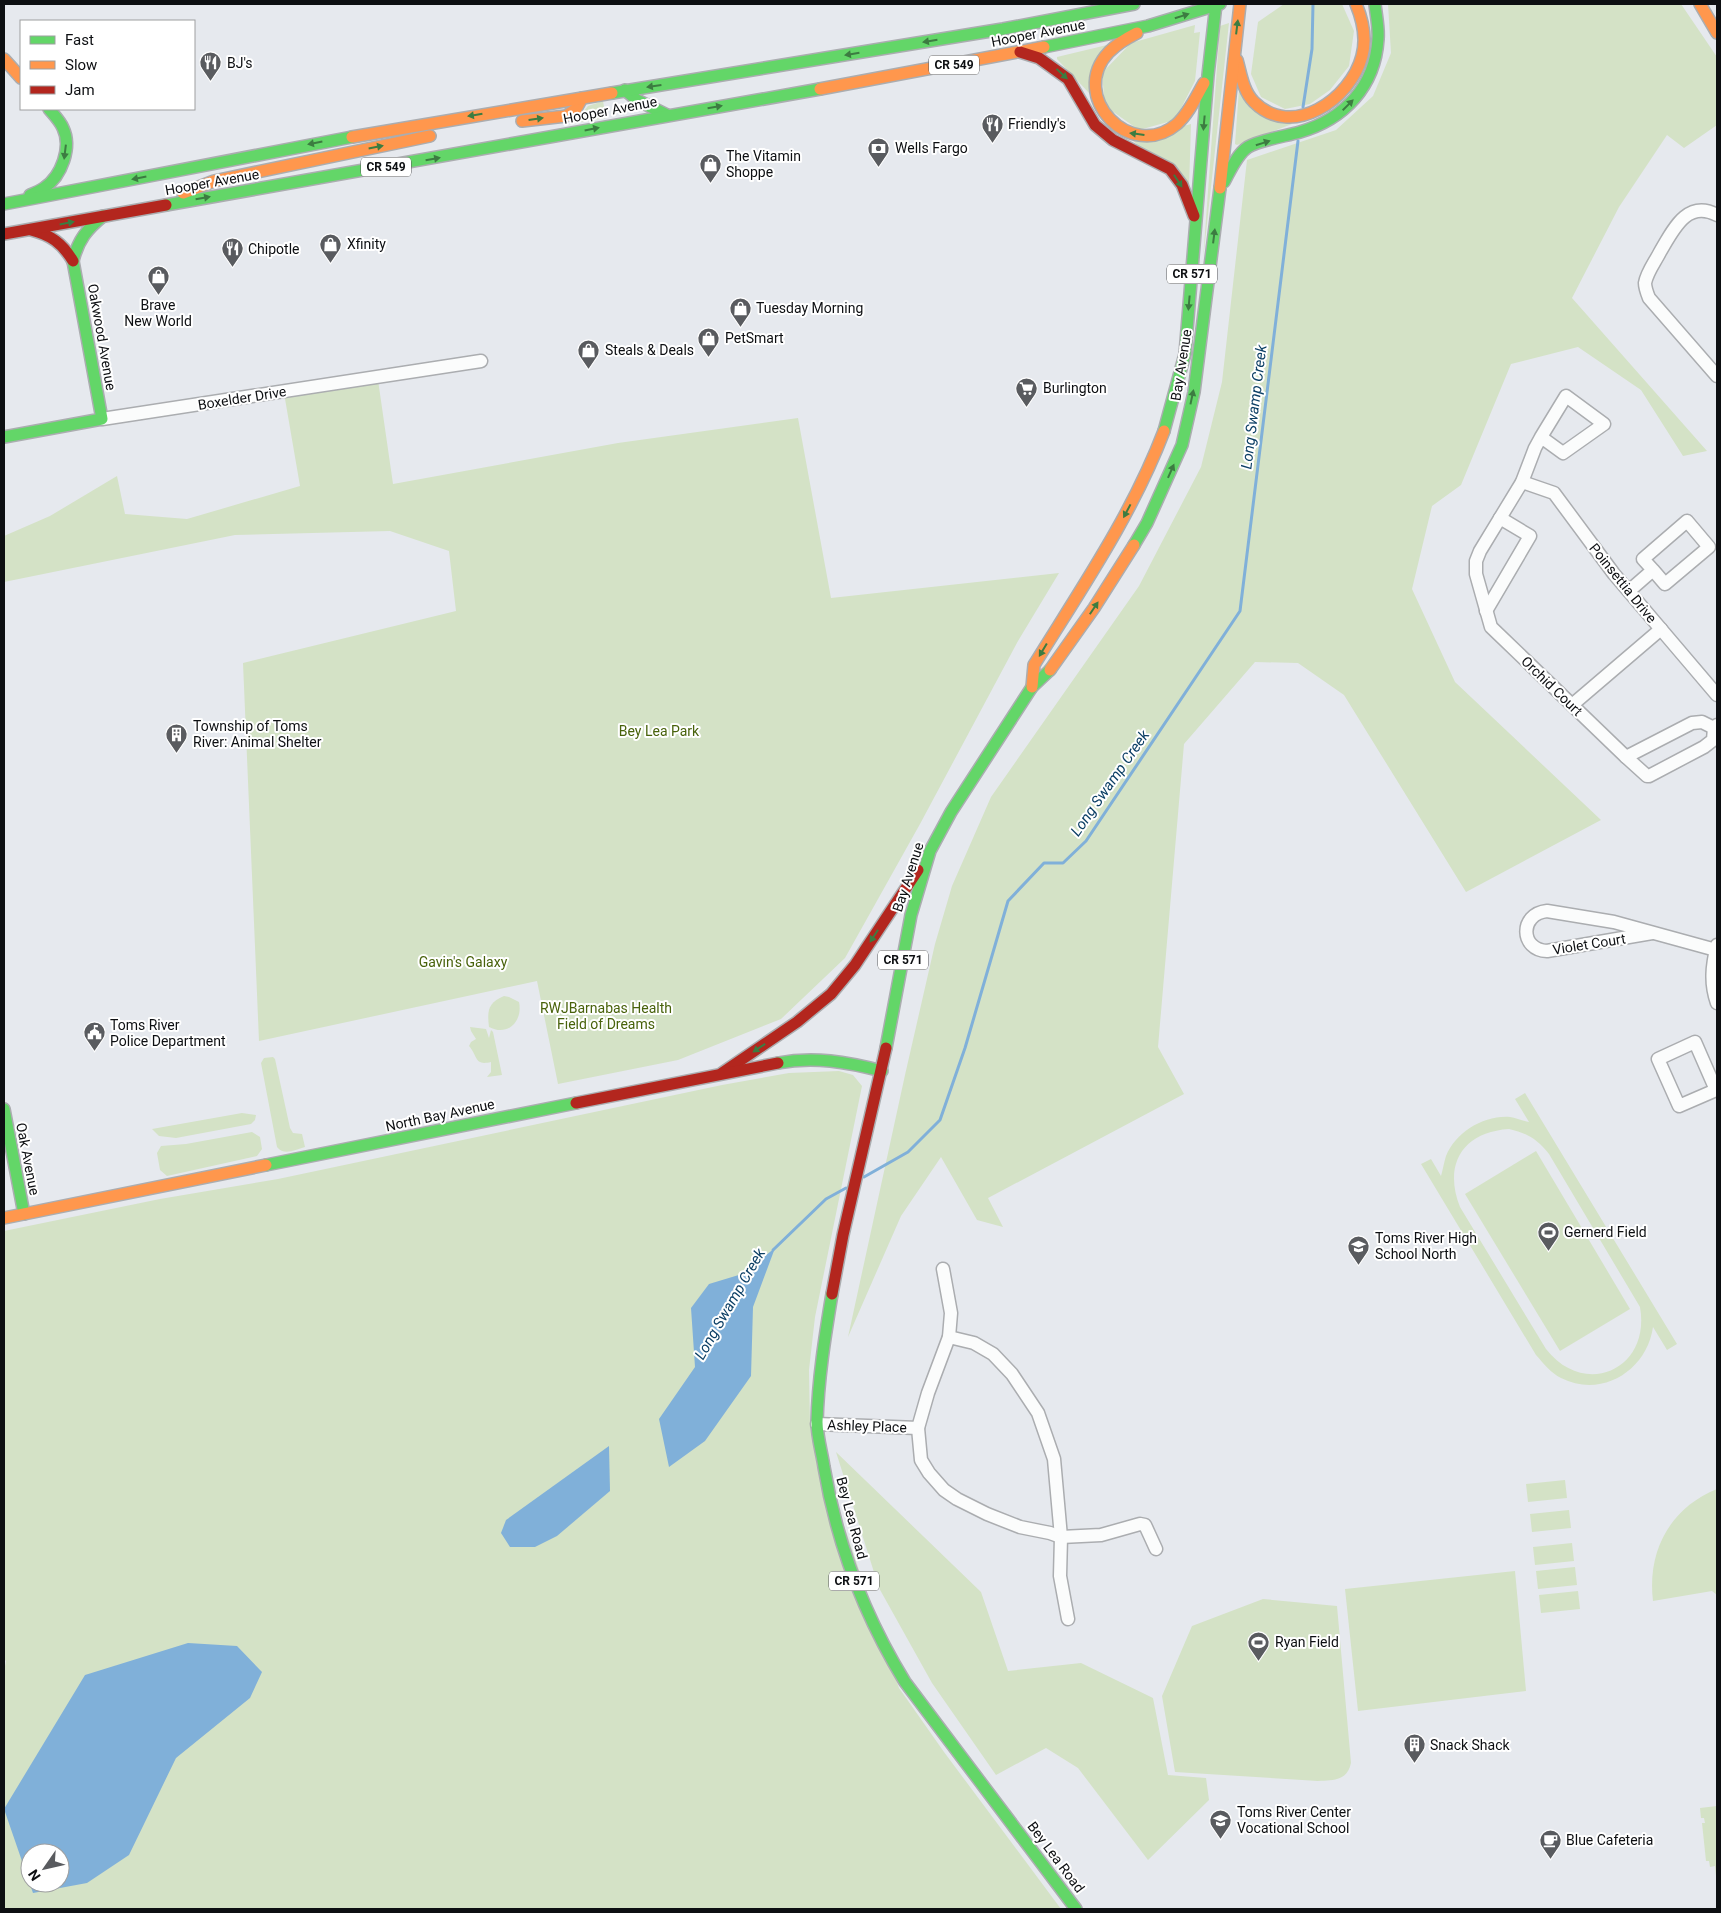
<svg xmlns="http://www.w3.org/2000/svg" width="1721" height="1913" font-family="Roboto,sans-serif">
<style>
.green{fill:#d4e2c6;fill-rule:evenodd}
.water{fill:#80b0d9;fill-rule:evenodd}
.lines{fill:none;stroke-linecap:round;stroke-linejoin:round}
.stream{stroke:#80b0d9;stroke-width:3}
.street-casing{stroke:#abadb0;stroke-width:15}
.fast-casing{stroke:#abadb0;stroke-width:14}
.slow-casing{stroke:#abadb0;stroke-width:14}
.jam-casing{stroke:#abadb0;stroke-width:14}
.street{stroke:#fbfcfc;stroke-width:12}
.fast{stroke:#63d668;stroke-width:11}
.slow{stroke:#ff974d;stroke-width:11}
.jam{stroke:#b3261e;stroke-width:11}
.oneway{fill:#3c7c41}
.labels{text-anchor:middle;stroke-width:4;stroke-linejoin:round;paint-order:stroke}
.shield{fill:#fff;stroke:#565759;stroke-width:1}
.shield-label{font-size:12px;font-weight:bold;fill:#0d0f12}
.street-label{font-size:14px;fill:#0d0f12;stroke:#fff}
.poi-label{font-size:14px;fill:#0d0f12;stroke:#fff;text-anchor:start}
.park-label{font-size:14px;fill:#48620b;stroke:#fff}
.water-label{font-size:15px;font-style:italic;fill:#0c3f65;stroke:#fff}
</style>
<rect width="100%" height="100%" fill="#e6e9ee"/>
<!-- green -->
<g class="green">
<path d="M1284,4h58l12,27 -5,35 -19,24 -20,14 -25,5 -24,-12 -10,-23 7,-52z"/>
<path d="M1388,4h293l36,53v68l-33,23 -17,-13 -48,72 -47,91 135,153 -24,5 -42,-66 -63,-43 -67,17 -50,121 -29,21 -20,83 43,93 146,138 -135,72 -122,-197 -46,-32 -43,-1 -71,82 -26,303 26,47 -196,104 15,29 -26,-7 -36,-63 -40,59 -53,121 57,-262 30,-131 17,-58 39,-89 148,-211 62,-119 21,-85 25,-222 89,-30 37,-34 18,-43z"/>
<path d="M1229,23l-26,237 17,-234z"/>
<path d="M1195,25l-1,8 6,-1 -5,49 -20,39 -36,10 -34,-24 -3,-33 29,-30z"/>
<path d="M1107,45l-18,48 -32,-34v-2z"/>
<path d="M1239,89l53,35 -55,21 -2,-1z"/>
<path d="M603,101l3,17 -32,5 14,-17z"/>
<path d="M1191,124l-2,65 -57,-49z"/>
<path d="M378,380l15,104 225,-41 180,-25 33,180 228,-25 -41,68 -98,183 -75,134 -64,61 -103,41 -120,24 -21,-103 -278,60 -16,-378 213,-52 -7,-60 -59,-20 -155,4 -231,47v-46l46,-20 67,-40 8,38 62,5 113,-33 -16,-93z"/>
<path d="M504,996l5,1 10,5c4,19 -11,35 -30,25 -2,-17 -1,-24 15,-31z"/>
<path d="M470,1027l16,2 3,9 2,-8 2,2 9,43 -15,2 4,-5v-10c-17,4 -13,-6 -22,-16l2,-4 5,-3 -5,-8z"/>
<path d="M273,1057l2,2 15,69 3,5 9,1 3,13c-10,3 -21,9 -28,0l-16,-84 3,-5z"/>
<path d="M839,1071l14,4 9,11 -47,231 -6,53 1,55 89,263 45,64 117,157h-1057v-238l2,-10 -2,-2v-428l156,-32 118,-20 444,-94 67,-12zM30,1853h30v30h-30z"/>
<path d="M1525,1093l152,251 -10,6 -14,-23c-6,43 -51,72 -92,51 -10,-5 -17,-14 -25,-23l-115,-191 10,-5 10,17c2,-7 3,-14 5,-20 10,-24 38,-41 64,-39 6,1 13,4 19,5l-14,-23zM1509,1129c18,4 28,10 40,25l91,153c11,62 -55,92 -94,42l-86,-142c-17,-43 3,-75 49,-78z"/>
<path d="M242,1113l14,2 -1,5 -4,4 -75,14 -17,-2 -7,-7z"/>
<path d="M252,1132l8,5 2,12 -5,7 -90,20 -7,-6 -3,-17 4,-7 25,-2z"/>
<path d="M1536,1151l94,158 -70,42 -95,-157z"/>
<path d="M836,1452l145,140 27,79 73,-8 72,35 15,77 38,3 3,22 -61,60 -70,-92 -32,-20 -50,27 -64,-92 -53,-95z"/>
<path d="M1565,1480l2,18 -39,4 -2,-18z"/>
<path d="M1717,1489v106l-5,-4 -59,10c-6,-50 17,-93 64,-112z"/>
<path d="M1569,1510l2,18 -39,4 -2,-18z"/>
<path d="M1572,1543l2,18 -39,4 -2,-18z"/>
<path d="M1575,1567l2,18 -39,4 -2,-18z"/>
<path d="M1515,1571l11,120 -168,20 -13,-122z"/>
<path d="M1578,1591l2,18 -39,4 -2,-18z"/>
<path d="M1263,1599l74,7 14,157c-4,18 -17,17 -33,18l-143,-9 -13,-76 30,-70z"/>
<path d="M1717,1806v70h-1l-1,-10 -5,1 -1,-6h-3l-4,-38h3l-1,-5h-3l-1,-10z"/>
</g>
<!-- water -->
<g class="water">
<path d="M775,1248l-22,59 -2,69 -46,65 -36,26 -10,-48 36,-52 -4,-59 18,-24 33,-10z"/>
<path d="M609,1446l1,45 -53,45 -22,11h-25l-9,-14 5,-13z"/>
<path d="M188,1643l49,3 25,26 -12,26 -74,60 -47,97 -42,28 -54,10 -29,-84 81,-134zM30,1853h30v30h-30z"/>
</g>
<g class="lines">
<!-- stream -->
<g class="stream">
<path d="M1303,107l9,-58 1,-45"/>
<path d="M864,1177l44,-25 32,-32 25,-72 43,-147 36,-38h19l23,-22 154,-230 58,-470"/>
<path d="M773,1250l53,-51 20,-11"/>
</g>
<defs>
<g id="street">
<path d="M1717,215c-30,-16 -44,15 -57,37 -5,10 -13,20 -15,31 0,5 2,10 4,15l68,78"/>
<path d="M102,419l379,-58"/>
<path d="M1541,437l25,-41 38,28 -41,29 -22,-16 -6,11 -13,34 -42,69 -4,10v13l15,53 135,130 66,-34 10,-1 12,6 3,-3"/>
<path d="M1522,482l32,11 60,81 103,121"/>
<path d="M1629,591l24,-21 -10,-11 44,-38 22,26 -44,37 -12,-14"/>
<path d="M1486,611l44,-75 -30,-18"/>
<path d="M1572,705l89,-76"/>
<path d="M1626,757l21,19h2l55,-29 9,-7 1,-12"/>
<path d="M1652,933l-105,18c-27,-1 -28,-37 0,-40l67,11 102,28"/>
<path d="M1717,945c-5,21 -7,38 0,58"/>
<path d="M1695,1042l21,48 -37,16 -21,-47z"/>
<path d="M943,1269l8,44 -2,24 -21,56 -10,35 3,32 8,13 15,17 13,9 30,15 33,13 30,6 11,4 40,-2 39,-11 5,1 11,24"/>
<path d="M949,1337l25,6 19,11 19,20 26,39 16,46 7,78 -1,39 8,43"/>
<path d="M817,1424l101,4"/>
</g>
<g id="fast">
<path d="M1044,47l104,-21 72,-22"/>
<path d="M625,90l12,10 30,15"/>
<path d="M612,93l391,-64 131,-25"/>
<path d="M1224,182c6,-11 13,-28 24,-35 11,-7 38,-11 52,-15 44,-13 75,-45 78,-93 1,-12 -2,-24 -3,-35"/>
<path d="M30,195c5,-2 10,-4 14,-7 18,-12 28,-41 19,-60 -3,-7 -9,-13 -14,-19"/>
<path d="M4,204l348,-67"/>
<path d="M166,205l654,-116"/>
<path d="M73,261c5,-21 14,-32 30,-45"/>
<path d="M1164,431l21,-77 23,-279 8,-71"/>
<path d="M4,437l98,-18 -29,-158"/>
<path d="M1134,545l13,-22 35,-78 12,-53 26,-204"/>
<path d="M886,1048l25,-133 19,-64 21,-39 81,-125 18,-17"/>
<path d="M778,1063c36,-7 69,-1 104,8"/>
<path d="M4,1109l20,105"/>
<path d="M266,1165l310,-62"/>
<path d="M832,1294c-7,42 -14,86 -15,128 0,15 5,31 7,45 13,78 40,148 81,215l171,227"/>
</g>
<g id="slow">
<path d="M1700,4l17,29"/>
<path d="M1137,33c-10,5 -20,11 -28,19 -42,44 22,111 68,72 12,-11 19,-27 27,-41"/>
<path d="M4,59l17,19"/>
<path d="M1237,60c4,14 6,31 17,42 38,38 97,-3 108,-46 5,-18 1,-35 -6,-52"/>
<path d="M820,89l224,-42"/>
<path d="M522,121l44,-5 10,-7 6,-11"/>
<path d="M352,137l260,-44"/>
<path d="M1220,188l20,-184"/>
<path d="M183,193l31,-12 216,-45"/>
<path d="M1050,670l44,-62 40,-63"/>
<path d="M1032,687l2,-22c47,-76 98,-150 130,-234"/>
<path d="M4,1218l262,-53"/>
</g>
<g id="jam">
<path d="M1020,52l19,6 29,21 27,46 18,15 57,29 12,16 12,31"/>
<path d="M31,230c20,5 31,13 42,31"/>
<path d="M4,234l162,-29"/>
<path d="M722,1073l75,-51 34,-28 24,-29 63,-95"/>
<path d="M576,1103l202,-40"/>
<path d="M832,1294l11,-59 43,-187"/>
</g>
</defs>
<!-- street casing -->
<use href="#street" class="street-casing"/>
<!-- fast casing -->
<use href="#fast" class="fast-casing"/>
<!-- slow casing -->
<use href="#slow" class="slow-casing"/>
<!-- jam casing -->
<use href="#jam" class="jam-casing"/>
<!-- street -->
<use href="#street" class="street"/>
<!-- fast -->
<use href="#fast" class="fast"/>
<!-- slow -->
<use href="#slow" class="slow"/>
<!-- jam -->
<use href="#jam" class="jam"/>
</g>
<!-- one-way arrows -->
<defs><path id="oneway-solid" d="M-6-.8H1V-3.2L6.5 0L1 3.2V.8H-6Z" transform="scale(1.25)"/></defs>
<g class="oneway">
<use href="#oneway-solid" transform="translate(1182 16) rotate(-17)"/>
<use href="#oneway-solid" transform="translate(1237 27) rotate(-83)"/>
<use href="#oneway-solid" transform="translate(930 41) rotate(171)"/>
<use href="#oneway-solid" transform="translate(852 54) rotate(171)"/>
<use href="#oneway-solid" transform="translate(1062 74) rotate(43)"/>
<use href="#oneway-solid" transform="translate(654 86) rotate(172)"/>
<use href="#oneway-solid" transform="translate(1348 105) rotate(-45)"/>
<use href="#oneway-solid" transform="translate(715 107) rotate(-10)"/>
<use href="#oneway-solid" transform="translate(475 115) rotate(171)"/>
<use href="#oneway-solid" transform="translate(536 119) rotate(-8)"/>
<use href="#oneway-solid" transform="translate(1204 123) rotate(95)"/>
<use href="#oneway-solid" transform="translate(592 129) rotate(-11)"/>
<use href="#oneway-solid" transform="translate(1137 134) rotate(-173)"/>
<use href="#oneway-solid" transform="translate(315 143) rotate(169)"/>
<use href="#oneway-solid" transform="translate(1263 143) rotate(-17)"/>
<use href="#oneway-solid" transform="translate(376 147) rotate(-11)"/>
<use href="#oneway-solid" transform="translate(65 152) rotate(97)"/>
<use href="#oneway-solid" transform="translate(433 159) rotate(-10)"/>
<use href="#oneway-solid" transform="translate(139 178) rotate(169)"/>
<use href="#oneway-solid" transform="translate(1178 181) rotate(57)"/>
<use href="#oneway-solid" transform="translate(203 198) rotate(-10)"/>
<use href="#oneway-solid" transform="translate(67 223) rotate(-11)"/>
<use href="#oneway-solid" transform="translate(1214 236) rotate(-83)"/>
<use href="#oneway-solid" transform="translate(1189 303) rotate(95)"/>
<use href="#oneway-solid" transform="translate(1192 397) rotate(-78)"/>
<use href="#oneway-solid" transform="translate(1171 471) rotate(-66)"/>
<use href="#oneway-solid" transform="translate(1127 511) rotate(118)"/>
<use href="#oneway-solid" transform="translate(1094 608) rotate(-56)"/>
<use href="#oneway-solid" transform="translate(1043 650) rotate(121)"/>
<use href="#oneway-solid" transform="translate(874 936) rotate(123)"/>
<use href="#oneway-solid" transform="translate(759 1048) rotate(146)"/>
</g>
<!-- icons -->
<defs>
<symbol id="restaurant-pin" viewBox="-11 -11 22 30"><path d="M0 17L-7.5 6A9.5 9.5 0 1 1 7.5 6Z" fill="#595b5f" stroke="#fff"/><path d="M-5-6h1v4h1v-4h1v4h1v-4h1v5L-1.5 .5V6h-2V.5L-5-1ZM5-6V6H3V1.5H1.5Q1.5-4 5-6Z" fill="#fff"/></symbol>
<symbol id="bank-pin" viewBox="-11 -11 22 30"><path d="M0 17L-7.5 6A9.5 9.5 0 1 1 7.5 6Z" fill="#595b5f" stroke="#fff"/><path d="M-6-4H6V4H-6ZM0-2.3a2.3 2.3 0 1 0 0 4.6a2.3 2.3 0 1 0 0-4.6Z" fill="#fff"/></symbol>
<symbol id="shop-pin" viewBox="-11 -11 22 30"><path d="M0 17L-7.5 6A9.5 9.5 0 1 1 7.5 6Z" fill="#595b5f" stroke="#fff"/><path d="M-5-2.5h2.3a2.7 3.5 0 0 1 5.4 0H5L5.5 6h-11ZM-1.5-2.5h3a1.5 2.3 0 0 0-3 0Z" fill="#fff"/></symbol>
<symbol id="supermarket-pin" viewBox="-11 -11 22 30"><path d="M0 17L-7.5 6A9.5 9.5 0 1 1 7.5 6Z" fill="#595b5f" stroke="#fff"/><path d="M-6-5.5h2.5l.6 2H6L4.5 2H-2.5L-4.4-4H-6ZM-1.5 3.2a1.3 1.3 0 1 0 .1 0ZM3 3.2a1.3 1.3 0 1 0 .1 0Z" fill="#fff"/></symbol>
<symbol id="building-pin" viewBox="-11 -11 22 30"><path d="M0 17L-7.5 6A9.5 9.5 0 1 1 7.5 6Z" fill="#595b5f" stroke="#fff"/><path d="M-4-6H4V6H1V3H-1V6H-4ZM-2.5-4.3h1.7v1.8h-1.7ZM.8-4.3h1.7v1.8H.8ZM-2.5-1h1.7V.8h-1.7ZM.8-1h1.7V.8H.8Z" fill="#fff"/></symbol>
<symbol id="civic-pin" viewBox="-11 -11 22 30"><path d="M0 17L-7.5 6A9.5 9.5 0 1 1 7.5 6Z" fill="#595b5f" stroke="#fff"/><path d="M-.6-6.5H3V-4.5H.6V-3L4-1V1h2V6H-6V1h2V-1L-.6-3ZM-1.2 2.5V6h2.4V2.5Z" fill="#fff"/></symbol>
<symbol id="stadium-pin" viewBox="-11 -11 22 30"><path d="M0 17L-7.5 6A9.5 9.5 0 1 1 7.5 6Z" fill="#595b5f" stroke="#fff"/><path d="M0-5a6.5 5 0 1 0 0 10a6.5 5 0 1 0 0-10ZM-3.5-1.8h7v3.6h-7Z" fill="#fff"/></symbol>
<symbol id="school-pin" viewBox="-11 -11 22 30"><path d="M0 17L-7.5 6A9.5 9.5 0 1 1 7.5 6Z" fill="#595b5f" stroke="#fff"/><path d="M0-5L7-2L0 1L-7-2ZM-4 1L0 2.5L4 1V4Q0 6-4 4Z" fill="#fff"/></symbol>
<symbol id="cafe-pin" viewBox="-11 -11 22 30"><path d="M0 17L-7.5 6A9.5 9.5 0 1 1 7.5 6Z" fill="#595b5f" stroke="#fff"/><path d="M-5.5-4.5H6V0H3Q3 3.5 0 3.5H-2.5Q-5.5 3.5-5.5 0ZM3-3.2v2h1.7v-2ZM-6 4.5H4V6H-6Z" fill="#fff"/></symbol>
</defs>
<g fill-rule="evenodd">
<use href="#restaurant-pin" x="198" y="50" width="25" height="34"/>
<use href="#restaurant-pin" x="980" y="112" width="25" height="34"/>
<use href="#bank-pin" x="866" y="136" width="25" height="34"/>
<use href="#shop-pin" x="698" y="152" width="25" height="34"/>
<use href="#shop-pin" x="318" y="232" width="25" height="34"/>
<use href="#restaurant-pin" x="220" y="236" width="25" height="34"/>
<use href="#shop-pin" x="146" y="264" width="25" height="34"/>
<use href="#shop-pin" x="728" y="296" width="25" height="34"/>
<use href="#shop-pin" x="696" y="326" width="25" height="34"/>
<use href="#shop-pin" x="576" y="338" width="25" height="34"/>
<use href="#supermarket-pin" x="1014" y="376" width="25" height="34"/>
<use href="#building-pin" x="164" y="722" width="25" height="34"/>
<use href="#civic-pin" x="82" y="1020" width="25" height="34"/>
<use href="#stadium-pin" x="1536" y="1220" width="25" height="34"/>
<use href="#school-pin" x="1346" y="1234" width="25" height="34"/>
<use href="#stadium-pin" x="1246" y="1630" width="25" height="34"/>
<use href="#building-pin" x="1402" y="1732" width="25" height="34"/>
<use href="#school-pin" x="1208" y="1808" width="25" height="34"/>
<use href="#cafe-pin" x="1538" y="1828" width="25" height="34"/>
</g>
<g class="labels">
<!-- shield labels -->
<g class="shield">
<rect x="929" y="55.5" width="50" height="19" rx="4"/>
<rect x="361" y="157.5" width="50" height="19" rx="4"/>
<rect x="1167" y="264.5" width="50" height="19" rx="4"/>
<rect x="878" y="950.5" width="50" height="19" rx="4"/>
<rect x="829" y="1571.5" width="50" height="19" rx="4"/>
</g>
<g class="shield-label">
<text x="954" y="69">CR 549</text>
<text x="386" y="171">CR 549</text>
<text x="1192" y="278">CR 571</text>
<text x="903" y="964">CR 571</text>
<text x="854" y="1585">CR 571</text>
</g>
<!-- street labels -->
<g class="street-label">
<text transform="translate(1038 33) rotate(-11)" y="5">Hooper Avenue</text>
<text transform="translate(610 110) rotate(-11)" y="5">Hooper Avenue</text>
<text transform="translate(212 182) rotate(-10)" y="5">Hooper Avenue</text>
<text transform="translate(102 337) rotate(80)" y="5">Oakwood Avenue</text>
<text transform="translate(1181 365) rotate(-81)" y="5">Bay Avenue</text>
<text transform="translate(242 398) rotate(-9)" y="5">Boxelder Drive</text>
<text transform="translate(1623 583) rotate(51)" y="5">Poinsettia Drive</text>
<text transform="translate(1552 686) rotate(44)" y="5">Orchid Court</text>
<text transform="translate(908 877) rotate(-72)" y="5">Bay Avenue</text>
<text transform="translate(1589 944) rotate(-9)" y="5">Violet Court</text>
<text transform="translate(440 1115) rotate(-12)" y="5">North Bay Avenue</text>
<text transform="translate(28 1159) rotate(79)" y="5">Oak Avenue</text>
<text transform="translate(867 1426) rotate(2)" y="5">Ashley Place</text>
<text transform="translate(852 1518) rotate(75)" y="5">Bey Lea Road</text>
<text transform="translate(1056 1857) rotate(53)" y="5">Bey Lea Road</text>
</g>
<!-- poi labels -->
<g class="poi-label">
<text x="227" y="68">BJ's</text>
<text x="1008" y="129">Friendly's</text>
<text x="895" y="153">Wells Fargo</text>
<text x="726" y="161">The Vitamin<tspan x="726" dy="16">Shoppe</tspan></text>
<text x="347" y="249">Xfinity</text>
<text x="248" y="254">Chipotle</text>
<text x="158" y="310" text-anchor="middle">Brave<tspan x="158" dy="16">New World</tspan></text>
<text x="756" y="313">Tuesday Morning</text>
<text x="725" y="343">PetSmart</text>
<text x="605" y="355">Steals &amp; Deals</text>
<text x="1043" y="393">Burlington</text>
<text x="193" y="731">Township of Toms<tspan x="193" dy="16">River: Animal Shelter</tspan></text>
<text x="110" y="1030">Toms River<tspan x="110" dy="16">Police Department</tspan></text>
<text x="1564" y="1237">Gernerd Field</text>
<text x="1375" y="1243">Toms River High<tspan x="1375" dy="16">School North</tspan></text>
<text x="1275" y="1647">Ryan Field</text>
<text x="1430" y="1750">Snack Shack</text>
<text x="1237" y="1817">Toms River Center<tspan x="1237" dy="16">Vocational School</tspan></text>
<text x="1566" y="1845">Blue Cafeteria</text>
</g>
<!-- park labels -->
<g class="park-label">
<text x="659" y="736">Bey Lea Park</text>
<text x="463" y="967">Gavin's Galaxy</text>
<text x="606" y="1013">RWJBarnabas Health<tspan x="606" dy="16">Field of Dreams</tspan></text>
</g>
<!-- water labels -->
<g class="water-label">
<text transform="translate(1254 407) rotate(-83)" y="5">Long Swamp Creek</text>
<text transform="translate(1110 783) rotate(-55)" y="5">Long Swamp Creek</text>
<text transform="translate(730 1304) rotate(-60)" y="5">Long Swamp Creek</text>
</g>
</g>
<!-- border -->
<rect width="1721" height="1913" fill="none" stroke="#0d0f12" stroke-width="10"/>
<!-- legend -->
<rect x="20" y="20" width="175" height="90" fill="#ffffff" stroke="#9e9fa0"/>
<rect x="30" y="36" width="25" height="8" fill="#63d668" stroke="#9e9fa0"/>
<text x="65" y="45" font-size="15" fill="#0d0f12">Fast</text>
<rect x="30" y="61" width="25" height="8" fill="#ff974d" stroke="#9e9fa0"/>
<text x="65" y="70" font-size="15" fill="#0d0f12">Slow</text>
<rect x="30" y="86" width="25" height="8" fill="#b3261e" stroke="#9e9fa0"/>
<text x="65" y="95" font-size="15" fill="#0d0f12">Jam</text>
<!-- north arrow -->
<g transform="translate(45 1868) rotate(236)"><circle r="24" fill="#ffffff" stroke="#9e9fa0"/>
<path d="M0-4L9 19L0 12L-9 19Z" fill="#595b5f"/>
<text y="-8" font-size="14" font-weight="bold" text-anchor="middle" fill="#0d0f12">N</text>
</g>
</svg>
